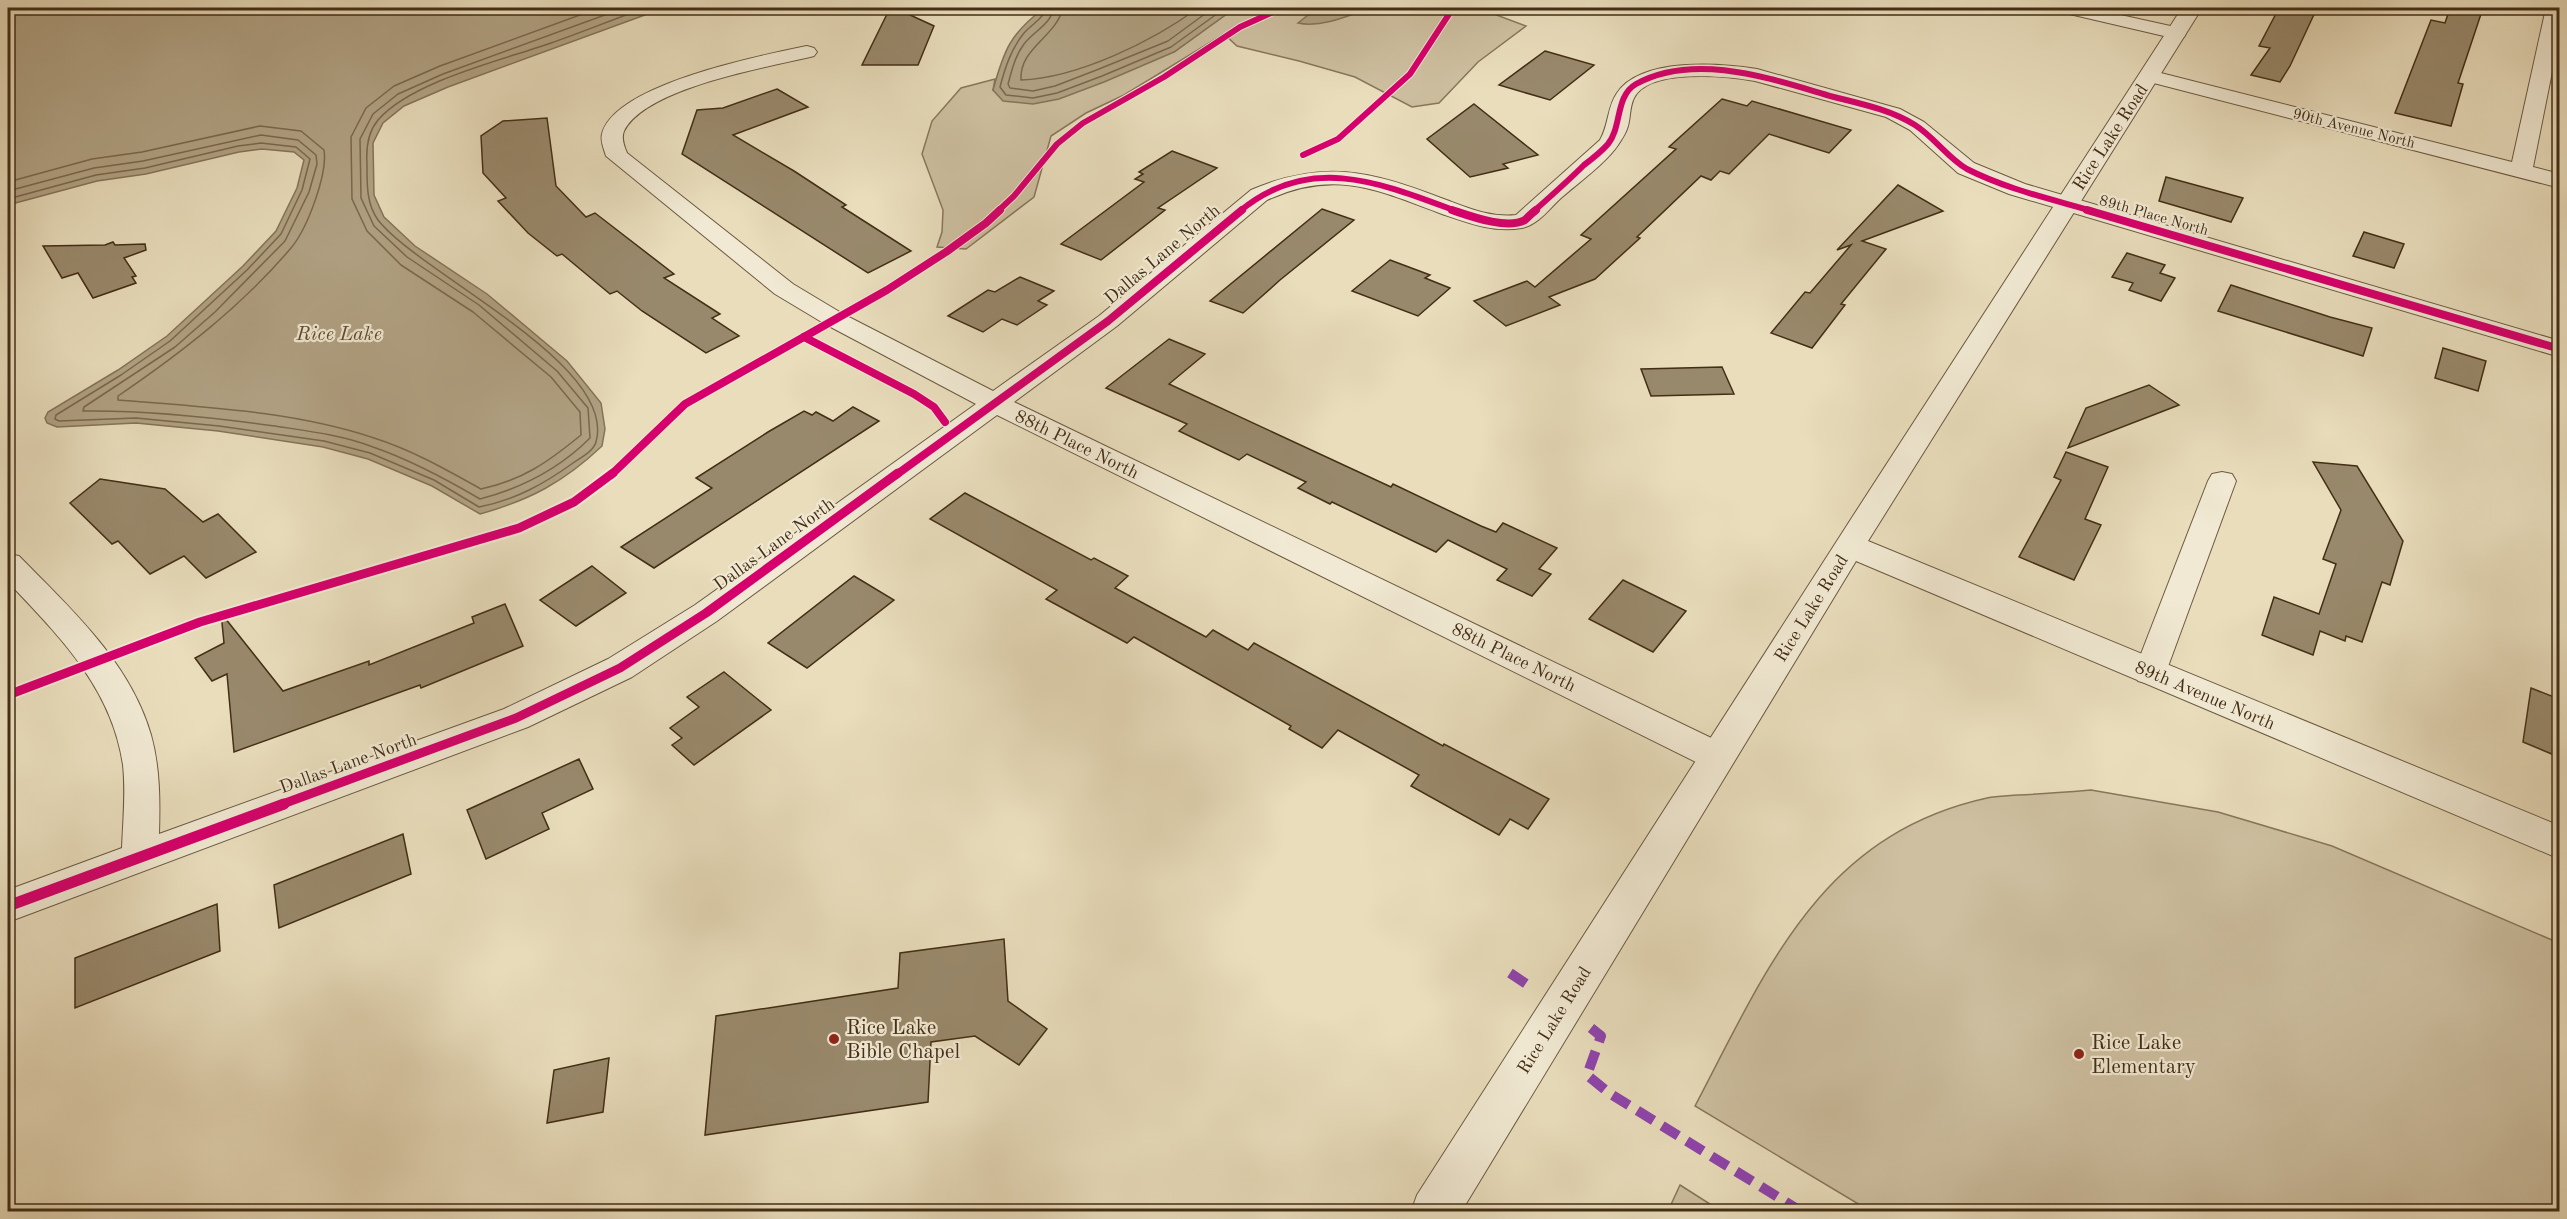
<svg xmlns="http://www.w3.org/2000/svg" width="2567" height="1219" font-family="'Old Standard TT',serif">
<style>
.green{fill:#cdbfa0;stroke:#88765b;stroke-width:1.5}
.water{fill:#b1a284;stroke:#857458;stroke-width:1.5}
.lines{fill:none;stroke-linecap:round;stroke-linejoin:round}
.shore{stroke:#7a684d;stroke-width:1.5}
.building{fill:#99896c;stroke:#432e16;stroke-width:1.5}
.minor-casing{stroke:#6c5a40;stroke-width:2}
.tertiary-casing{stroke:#6c5a40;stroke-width:2}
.minor{fill:#f1e9d3;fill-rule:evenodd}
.tertiary{fill:#f1e9d3;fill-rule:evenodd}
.quiet{stroke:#8e44ad;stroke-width:10;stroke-dasharray:19 10;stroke-linecap:butt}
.cycleway-far3-casing{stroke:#f1e9d3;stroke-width:8}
.cycleway-far2-casing{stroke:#f1e9d3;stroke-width:10}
.cycleway-far1-casing{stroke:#f1e9d3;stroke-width:13}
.cycleway-casing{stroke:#f1e9d3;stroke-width:15}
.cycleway-far3{stroke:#d6006c;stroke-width:6}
.cycleway-far2{stroke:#d6006c;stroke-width:8}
.cycleway-far1{stroke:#d6006c;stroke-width:9}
.cycleway{stroke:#d6006c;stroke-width:11}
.poi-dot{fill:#8f2418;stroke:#f1e9d3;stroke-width:2}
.labels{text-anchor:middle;stroke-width:4.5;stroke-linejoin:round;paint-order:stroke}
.far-street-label{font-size:15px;fill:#432e16;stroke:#f1e9d3}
.street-label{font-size:18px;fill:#432e16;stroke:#f1e9d3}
.water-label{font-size:20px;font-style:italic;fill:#5e4b32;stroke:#f1e9d3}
.near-poi-label{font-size:21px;fill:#432e16;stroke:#f1e9d3;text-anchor:start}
</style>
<rect width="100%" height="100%" fill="#e9ddbc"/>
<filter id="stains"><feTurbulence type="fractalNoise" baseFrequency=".00333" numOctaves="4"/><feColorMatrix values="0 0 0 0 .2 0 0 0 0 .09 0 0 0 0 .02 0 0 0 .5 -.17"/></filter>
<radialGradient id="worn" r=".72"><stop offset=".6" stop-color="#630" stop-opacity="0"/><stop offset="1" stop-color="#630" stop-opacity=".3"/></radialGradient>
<!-- green -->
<g class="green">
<path d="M1235,8h243l48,18 -48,36 -39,41 -27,4 -57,-30 -56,-16 -62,-15 -13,-12 -100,61 -38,18 -35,23 -17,61 -68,52 -29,-2 5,-15 1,-22 -21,-56 10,-33 29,-33 34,-9 -2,11 181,-38z"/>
<path d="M2091,790l127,22 114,34 227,97v268h-689l-175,-105c72,-137 125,-271 292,-308 10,-2 21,-2 31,-3 25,-1 49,-3 73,-5z"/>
<path d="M1680,1185l41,26h-53z"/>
</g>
<!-- water -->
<g class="water">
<path d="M8,8h656l-216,79 -44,19 -21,17 -10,20 1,52 10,22 31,29 72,48 80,67 34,42 4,26 -3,17c-38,36 -72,54 -122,68l-48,-28 -64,-27 -45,-12 -105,-16 -82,-8 -79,4 -10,-4 -2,-5 3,-6 70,-42 49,-34 76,-70 33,-35 21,-43 7,-28 -10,-8 -32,-3 -23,3 -93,22 -49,7 -89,24z"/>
<path d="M1044,8h191l-61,44 -70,30 -45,17 -26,5 -30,-3 -10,-11c11,-40 17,-56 51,-82z"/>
<path d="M1322,8h48c-22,8 -49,20 -72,15l14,-11z"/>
</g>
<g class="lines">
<!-- shore -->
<g class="shore">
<path d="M1047,8c-4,11 -15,16 -23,25 -13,16 -19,35 -24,54l6,8 27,3 24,-5 45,-17 69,-29 54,-39"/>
<path d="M1054,8c-4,17 -20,23 -30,36 -9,12 -12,26 -16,40l2,4 23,3 22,-5 44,-17 69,-28 45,-33"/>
<path d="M1063,8c-7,29 -44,40 -42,72 57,-2 132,-39 177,-72"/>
<path d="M8,182l84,-23 50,-7 118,-26 41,5 23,19c4,24 -17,79 -33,98 -49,58 -110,105 -173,148v4c85,7 175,11 256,38 38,12 73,32 107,51 42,-9 67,-27 100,-54l-1,-23 -29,-35 -78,-65 -72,-47 -34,-34 -15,-32 -1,-62 15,-29 28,-22 46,-20 159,-58"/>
<path d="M8,191l86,-23 49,-7 118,-26 37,5 18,15 1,9 -8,28 -24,49 -70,71 -40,35 -91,60 -1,4c65,-1 128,6 192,15 32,5 67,9 98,21 38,13 73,32 107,52 42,-11 79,-30 110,-61l-2,-30 -31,-37 -78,-66 -72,-48 -33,-31 -13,-28 -1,-59 13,-25 25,-20 45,-20 181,-66"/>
<path d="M8,199l88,-24 49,-7 93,-22 23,-3 35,4 14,12 -8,31 -21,44 -34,36 -77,71 -49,34 -65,40 -1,4 4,2 77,-3 83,8 105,15 46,12 64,27 45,27c36,-7 65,-23 94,-44 7,-5 20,-11 23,-21 22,-78 -176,-168 -218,-222 -12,-16 -11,-38 -11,-57 -1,-15 1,-31 11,-43 34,-39 125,-60 173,-77 32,-11 63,-24 94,-35"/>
</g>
</g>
<!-- building -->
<g class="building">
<path d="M890,8h5l39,18 -16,39h-56z"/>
<path d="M2279,8h38l-27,58 -10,16 -29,-7 19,-27 -11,-2z"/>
<path d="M2450,8h33l-25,75 5,1 -12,42 -56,-13 36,-93 14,3z"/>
<path d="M1545,51l49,14 -44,35 -51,-15z"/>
<path d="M777,89l31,18 -75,28 61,36 52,34 -4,2 69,44 -43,22 -186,-119 15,-44 26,-2z"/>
<path d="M1722,99l25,7 5,-5 99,29 -22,23 -60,-19 -40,40 -9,-3 -9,9 -10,-4 -64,61 3,1 -45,41 -46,18 11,8 -54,21 -32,-25 53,-20 8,6 56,-48 -10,-4 95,-86 -7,-2z"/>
<path d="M1474,104l64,51 -35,9 5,4 -38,9 -43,-38z"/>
<path d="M547,118l9,68 30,31 9,-4 79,61 -10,4 56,36 -8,4 27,18 -33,17 -64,-42 -25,-20 -7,3 -48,-40 -5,2 -29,-23 -30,-32 8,-3 -23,-25 -2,-37 22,-15z"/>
<path d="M1172,151l45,17 -59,40 7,2 -64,50 -40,-16 83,-62 -9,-3 8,-5 -4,-2z"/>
<path d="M2166,177l77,21 -12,24 -72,-21z"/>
<path d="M1898,185l45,26 -81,30 24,8 -45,55 4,1 -33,43 -41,-15 34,-41 5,1 41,-48 -14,5z"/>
<path d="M1322,209l32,11 -74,60 -37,33 -33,-12z"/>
<path d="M2364,232l40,12 -10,24 -41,-12z"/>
<path d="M113,242l2,3 30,-1 1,6 -22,8 12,18 -4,1 4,6 -43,15 -15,-25 -16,5 -19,-32 62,-1z"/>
<path d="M2127,253l38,12 -5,8 15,5 -14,23 -32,-11 4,-7 -21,-6z"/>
<path d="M1390,260l40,15 -5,3 25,10 -32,28 -66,-25z"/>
<path d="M1020,277l34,14 -16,10 9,4 -30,20 -15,-6 -19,13 -35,-16 40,-26 7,2z"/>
<path d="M2231,285l99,32 42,11 -9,28 -145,-45z"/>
<path d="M1169,339l36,15 -36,30 222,103 2,-3 88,42 15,6 7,-9 54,25 -18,21 12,5 -19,22 -35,-16 10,-11 -59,-29 -12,12 -104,-50 -2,2 -32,-16 8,-6 -59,-28 -8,6 -60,-29 8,-7 -81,-36z"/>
<path d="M2443,348l43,13 -8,30 -43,-13z"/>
<path d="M1722,367l12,27 -83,2 -10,-27z"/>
<path d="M2149,385l30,20 -111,43 18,-40z"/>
<path d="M853,407l26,14 -225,147 -33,-21 91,-59 -16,-10 72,-46 36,-21 8,4 4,-3 17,9z"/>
<path d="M2066,452l42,15 -23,52 16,6 -27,55 -55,-23 42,-77 -7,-3z"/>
<path d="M2313,462l44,4 46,75 -13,44 -8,-3 -20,60 -16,-6 -1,5 -25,-10 -7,24 -51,-20 12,-38 45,17 17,-50 -13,-5 18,-49z"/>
<path d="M100,479l65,10 38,33 15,-8 38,38 -50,26 -22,-22 -34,18 -32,-33 -6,3 -42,-41z"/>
<path d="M965,493l126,67 3,-2 34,18 -13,12 91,49 7,-7 35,20 6,-7 189,103 1,-2 105,55 -21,30 -18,-10 -11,16 -88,-49 8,-11 -81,-45 -16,18 -33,-19 2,-3 -157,-89 -7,6 -81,-44 11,-9 -127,-71z"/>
<path d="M592,566l34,27 -50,33 -36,-26z"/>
<path d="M854,576l40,24 -87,68 -39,-25z"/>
<path d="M1623,580l63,31 -33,41 -64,-33z"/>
<path d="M505,604l18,42 -102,42 -1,-3 -186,67 -7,-78 -15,7 -17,-23 29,-15 -3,-30 62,78 86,-30v4l105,-42 -2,-6z"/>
<path d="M724,672l47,38 -77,55 -22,-20 10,-7 -12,-10 29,-21 -12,-10z"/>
<path d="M2531,688l28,11v58l-36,-15z"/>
<path d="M579,759l14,30 -51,24 7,16 -63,30 -19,-49z"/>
<path d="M403,834l8,40 -132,54 -5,-43z"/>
<path d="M217,904l3,47 -145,57v-50z"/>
<path d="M1004,939l4,62 39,28 -28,36 -44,-29 -44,6 -3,60 -223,33 11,-119 182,-28 2,-35z"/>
<path d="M609,1058l-6,54 -56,11 7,-53z"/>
</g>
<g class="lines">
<defs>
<g id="minor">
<path d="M2058,8h31l95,21 2,4 -2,4 -7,2 -116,-27z"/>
<path d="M2546,8h14v24l-27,135 27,7v14l-418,-108 -3,-4 3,-4 7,-2 363,92z"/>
<path d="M807,46l7,2 3,4 -3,4c-45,11 -168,31 -190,75 -3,7 0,15 3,22l166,131 50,30 150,77 106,-75 152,-126c72,-31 119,-19 190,8 25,9 48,20 75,17l84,-75c9,-15 7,-33 17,-47 24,-36 103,-30 140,-24l143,40 24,13 50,41 51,21 535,157v16l-551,-163 -51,-21 -48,-43 -24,-13 -131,-36c-28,-5 -106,-13 -121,17 -5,10 -3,21 -7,31 -2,6 -6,11 -9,16 -12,18 -40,38 -57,53 -11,10 -23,27 -39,30 -28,5 -54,-5 -80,-14 -66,-25 -107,-45 -175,-14l-150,126 -103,76 716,345 5,10 -5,10 -12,4 -12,-4 -709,-352 -280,206 -85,56 -104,50 -520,195v-32l114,-42c1,-27 4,-55 1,-83 -11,-77 -64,-129 -115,-183v-28l11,2c51,52 111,106 132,179 9,32 9,66 8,99l345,-125 104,-50 87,-54 281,-201 -151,-80 -50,-30 -169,-138c-2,-7 -6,-15 -4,-22 12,-50 161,-79 205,-88z"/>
<path d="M2222,472l10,2 4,7 -70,191 -4,9 -12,3 -12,-3 -4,-9 74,-191 4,-7z"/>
</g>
<path id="tertiary" d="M2182,8h20l-334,533 692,285v33l-704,-298 -395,651h-50l6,-17 436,-679z"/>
</defs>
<!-- minor casing -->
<use href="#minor" class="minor-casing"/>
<!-- tertiary casing -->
<use href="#tertiary" class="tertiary-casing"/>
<!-- minor -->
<use href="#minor" class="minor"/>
<!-- tertiary -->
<use href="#tertiary" class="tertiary"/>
<!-- quiet -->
<g class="quiet">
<path d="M1510,973l21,14"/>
<path d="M1591,1028l10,8 -14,39 22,18 193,119"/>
</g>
<defs>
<g id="cycleway-far3">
<path d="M1303,155l35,-16 72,-65 43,-66"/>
<path d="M998,211l16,-15 43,-52 26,-21 81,-46 76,-50 42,-19"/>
<path d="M1240,211c70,-58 141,-28 216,0"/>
<path d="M1534,211c17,-15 34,-30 50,-46 8,-6 17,-13 24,-21 14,-17 7,-48 28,-60 60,-33 138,-4 198,13 28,7 57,13 81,28 19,12 33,33 52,44 39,20 84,30 125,42"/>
</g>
<g id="cycleway-far2">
<path d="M1452,210c18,6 55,20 73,10 3,-3 7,-7 11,-10"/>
<path d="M2087,210l473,139"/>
<path d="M804,337l110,57 20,13 11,15"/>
<path d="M611,475l74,-71 202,-114 59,-38 40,-29 14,-13"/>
<path d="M896,475l212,-154 134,-111"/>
</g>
<g id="cycleway-far1">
<path d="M8,695l192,-73 319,-94 55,-26 39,-29"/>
<path d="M280,805l236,-87 104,-50 86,-55 192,-140"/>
</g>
<path id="cycleway" d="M8,906l276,-102"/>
</defs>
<!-- cycleway-far3 casing -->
<use href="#cycleway-far3" class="cycleway-far3-casing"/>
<!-- cycleway-far2 casing -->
<use href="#cycleway-far2" class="cycleway-far2-casing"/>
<!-- cycleway-far1 casing -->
<use href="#cycleway-far1" class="cycleway-far1-casing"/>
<!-- cycleway casing -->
<use href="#cycleway" class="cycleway-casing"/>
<!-- cycleway-far3 -->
<use href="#cycleway-far3" class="cycleway-far3"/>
<!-- cycleway-far2 -->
<use href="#cycleway-far2" class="cycleway-far2"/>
<!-- cycleway-far1 -->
<use href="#cycleway-far1" class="cycleway-far1"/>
<!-- cycleway -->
<use href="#cycleway" class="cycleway"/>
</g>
<!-- markers -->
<g class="poi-dot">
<circle cx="834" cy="1039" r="6"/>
<circle cx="2079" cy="1054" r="6"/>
</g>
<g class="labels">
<!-- far-street labels -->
<g class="far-street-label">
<text transform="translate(2354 128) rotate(14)" y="5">90th Avenue North</text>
<text transform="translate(2154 215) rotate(16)" y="5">89th Place North</text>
</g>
<!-- street labels -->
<g class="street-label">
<text transform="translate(2110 137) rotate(-57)" y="6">Rice Lake Road</text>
<text transform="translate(1162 254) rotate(-40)" y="6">Dallas Lane North</text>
<text transform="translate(1077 444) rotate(26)" y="6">88th Place North</text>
<text transform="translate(774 544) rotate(-36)" y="6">Dallas Lane North</text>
<text transform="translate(1811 608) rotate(-58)" y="6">Rice Lake Road</text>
<text transform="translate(1514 657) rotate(26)" y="6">88th Place North</text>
<text transform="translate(2205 695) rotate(23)" y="6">89th Avenue North</text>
<text transform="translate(348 763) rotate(-20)" y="6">Dallas Lane North</text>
<text transform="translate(1554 1020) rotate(-58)" y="6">Rice Lake Road</text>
</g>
<!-- water labels -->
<g class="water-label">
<text x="339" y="340">Rice Lake</text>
</g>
<!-- near-poi labels -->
<g class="near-poi-label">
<text x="846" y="1034">Rice Lake<tspan x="846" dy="24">Bible Chapel</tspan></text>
<text x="2091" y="1049">Rice Lake<tspan x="2091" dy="24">Elementary</tspan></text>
</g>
</g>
<!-- margin -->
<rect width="2567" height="1219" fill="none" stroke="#e9ddbc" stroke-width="30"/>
<rect x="9" y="9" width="2549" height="1201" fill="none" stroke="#432e16" stroke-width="3"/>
<rect x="15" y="15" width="2537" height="1189" fill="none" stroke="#432e16" stroke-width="1.5"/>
<rect width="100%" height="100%" filter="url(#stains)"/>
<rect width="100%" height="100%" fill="url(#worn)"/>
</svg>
